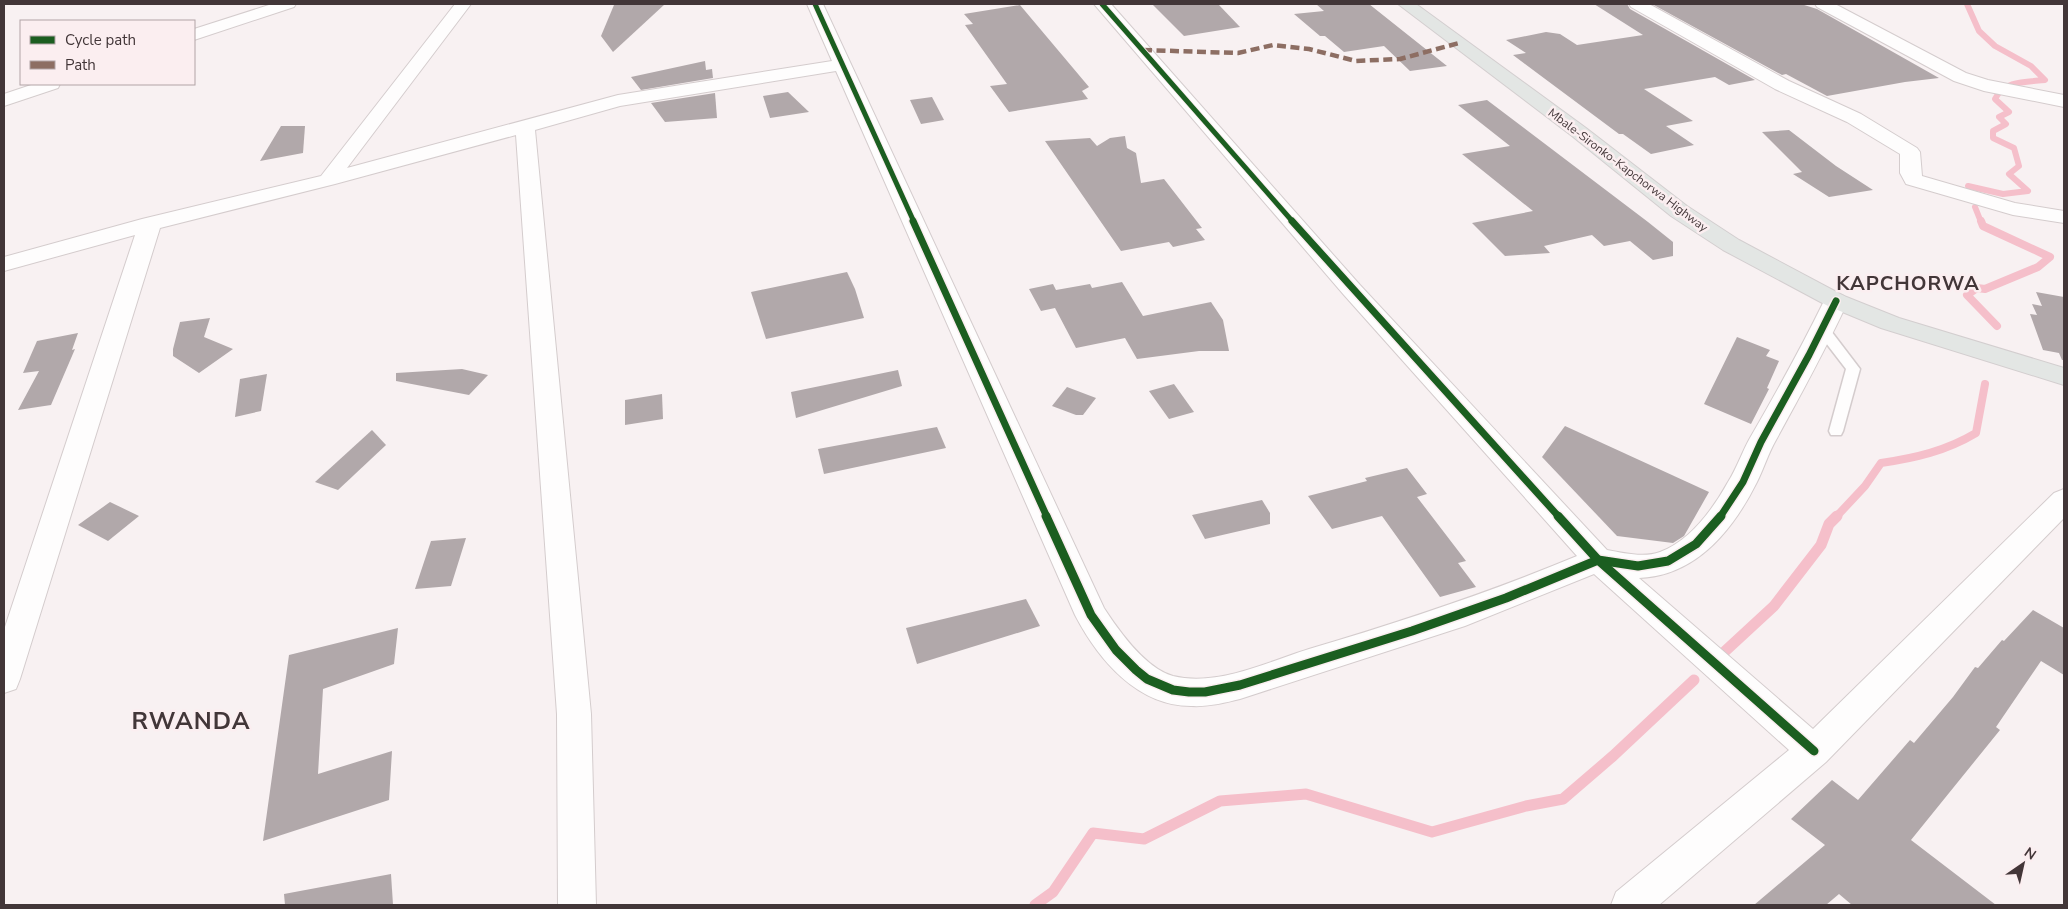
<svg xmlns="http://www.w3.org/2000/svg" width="2068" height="909" font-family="'Nunito Sans',sans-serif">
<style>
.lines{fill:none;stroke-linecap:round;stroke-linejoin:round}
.stream-far2{stroke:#f5bfca;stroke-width:6}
.stream-far1{stroke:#f5bfca;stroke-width:8}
.stream{stroke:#f5bfca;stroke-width:11}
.building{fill:#b1a8aa}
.service-casing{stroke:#d4cccd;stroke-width:3}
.minor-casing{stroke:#d4cccd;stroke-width:2}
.primary-casing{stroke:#d3cecf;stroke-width:2}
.service{fill:#fefdfd;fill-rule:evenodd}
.minor{fill:#fefdfd;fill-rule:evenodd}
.primary{fill:#e3e6e4;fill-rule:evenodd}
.quiet{stroke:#8d6e63;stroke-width:4.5;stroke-dasharray:9 4.5;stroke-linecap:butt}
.cycleway-far2-casing{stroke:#fbeef0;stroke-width:7}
.cycleway-far1-casing{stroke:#fbeef0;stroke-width:10}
.cycleway-casing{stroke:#fbeef0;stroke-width:12}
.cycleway-far2{stroke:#1b5e20;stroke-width:5}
.cycleway-far1{stroke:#1b5e20;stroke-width:7}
.cycleway{stroke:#1b5e20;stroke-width:9}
.labels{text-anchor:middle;stroke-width:5;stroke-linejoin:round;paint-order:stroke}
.far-street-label{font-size:12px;fill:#423638;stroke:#fbeef0}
.district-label{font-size:20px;font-weight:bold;letter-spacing:1px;fill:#423638;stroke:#fbeef0}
.near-district-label{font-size:24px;font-weight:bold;letter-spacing:1px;fill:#423638;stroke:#fbeef0}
</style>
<rect width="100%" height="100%" fill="#f8f1f2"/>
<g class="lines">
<!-- stream-far2 -->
<g class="stream-far2">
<path d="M1967,4l12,27 16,15 36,20 14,14c-18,2 -41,0 -50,19l14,13 -10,5 7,7 -13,7v7l21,10 5,18 -10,8 19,17 -25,3 -35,-8"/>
<path d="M1975,207l6,15"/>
</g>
<!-- stream-far1 -->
<g class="stream-far1">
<path d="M1981,221l2,5 67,31 -12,10 -53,22 -8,-1 -10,7 30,31"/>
<path d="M1836,517l29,-31 16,-23c34,-5 65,-12 95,-30l9,-49"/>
</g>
<!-- stream -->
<g class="stream">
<path d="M1722,654l52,-48 47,-61 8,-21 8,-8"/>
<path d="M1035,905l18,-13 40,-59 51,6 76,-38 86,-7 126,38 94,-26 37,-7 50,-43 81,-76"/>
</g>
</g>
<!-- building -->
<g class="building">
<path d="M619,4h46l-52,48 -12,-16 13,-31z"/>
<path d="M1152,4h66l22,23 -56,9z"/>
<path d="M1316,4h53l78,62 -37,5 -26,-25 -40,6 -19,-16h-5l-26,-22 30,-3z"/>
<path d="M1594,4h33l3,5 125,71 -26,5 -14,-8 -71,12 49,32 -27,5 28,19 -43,9 -28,-20h-4l-106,-79 13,-2 -20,-13 40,-8 14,2 17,11 66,-10z"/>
<path d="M1652,4h149l16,5 122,69 -34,4 -78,14 -41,-22 -4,1z"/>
<path d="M1020,5l69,82 -7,4 6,8 -79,13 -19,-26 17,-2 -42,-59 8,-1 -9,-10z"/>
<path d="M705,61l1,9 6,-1 1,9 -72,12 -10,-13z"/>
<path d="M788,92l21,20 -39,6 -7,-22z"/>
<path d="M715,93l2,25 -52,4 -14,-19z"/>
<path d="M932,97l12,23 -23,4 -11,-24z"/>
<path d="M1487,100l161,122 25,20v14l-20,4 -23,-19 -26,5 -12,-11 -48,11 6,7 -45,3 -33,-33 61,-12 -71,-57 48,-8 -52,-41z"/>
<path d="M281,126h24l-2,27 -43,8z"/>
<path d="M1789,130l47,36 37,24 -44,7 -36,-23 9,-2 -40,-40z"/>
<path d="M1125,136l2,12 9,5 5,30 23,-4 38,49 -6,1 9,11 -32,7 -4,-5 -48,9 -76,-110 45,-3 7,8 13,-8z"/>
<path d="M847,272l8,17 9,29 -98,21 -15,-47z"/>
<path d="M1122,282l21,34 68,-14 12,18 6,31h-30l-62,8 -12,-21 -49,10 -21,-40 -14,3 -12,-22 24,-5 3,6 34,-6 2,4z"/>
<path d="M2036,292l28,5v63h-2l-3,-7 -16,-3 -13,-36 7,1 -5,-11 10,2z"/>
<path d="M210,318l-6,19 29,12 -34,24 -26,-17v-7l7,-27z"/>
<path d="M78,333l-6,17 3,-1 -24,56 -33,5 21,-39 -16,2 14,-32z"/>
<path d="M1737,337l33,13 -4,6 13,5 -12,27 2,1 -18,35 -47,-20z"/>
<path d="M462,369l26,6 -19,20 -73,-14v-8z"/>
<path d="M898,370l4,16 -106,32 -5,-26z"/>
<path d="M267,374l-6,37 -26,6 5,-38z"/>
<path d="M1174,384l20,28 -25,7 -20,-28z"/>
<path d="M1067,387l29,11 -13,17h-7l-24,-9z"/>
<path d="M662,394l1,25 -38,6v-25z"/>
<path d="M1565,426l144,66 -25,44 -11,7 -56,-7 -75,-79z"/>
<path d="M937,427l9,21 -122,26 -6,-25z"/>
<path d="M372,430l14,15 -48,45 -23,-8z"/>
<path d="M1407,468l20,26 -10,3 49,64 -8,2 18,24 -36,10 -58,-81 -50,13 -24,-33 59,-15 -2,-3z"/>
<path d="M1262,500l8,13v11l-65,15 -13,-24z"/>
<path d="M110,502l29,14 -31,25 -30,-16z"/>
<path d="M466,538l-15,48 -36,3 16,-48z"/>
<path d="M1026,599l14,27 -123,38 -11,-36z"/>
<path d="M2033,610l31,18v47l-23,-14 -45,66 4,3 -89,110 85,65h-144l-13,-11 -13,11h-72l71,-60 -34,-26 41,-39 26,20 52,-60 4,3 39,-46 22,-30 3,1 24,-28 2,1z"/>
<path d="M398,628l-4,36 -71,25 -5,85 74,-23 -3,49 -126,41 26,-186z"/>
<path d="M391,874l2,31h-108l-1,-11z"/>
</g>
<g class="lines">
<defs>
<path id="service" d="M1823,326l5,1 32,42 -17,62 -2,4h-10l-2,-4 17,-62 -30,-39z"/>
<g id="minor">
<path d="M272,4h24l-2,3 -100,33v-11z"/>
<path d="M455,4h16l-124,164 271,-73 214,-34 -25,-57h16l281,604c15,23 41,60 69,68 44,11 94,-14 136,-27 91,-27 179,-56 268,-93l-233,-261 -250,-291h17l249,281 247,265c17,3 37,8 53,2 30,-11 53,-43 68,-70 9,-14 14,-30 22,-44 26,-45 51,-90 74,-137l4,-5 8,-2 8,2 4,5c-22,48 -47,93 -72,139 -8,14 -12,28 -19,42 -24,48 -61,94 -118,96l174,151 241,-236 10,-4v29l-238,244 -167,143h-48l5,-13 173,-142 -195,-176 -129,52 -225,73c-16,4 -32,8 -49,7 -54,0 -93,-47 -116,-91l-239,-544 -216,35 -85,24 56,584 5,191h-38l-1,-191 -41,-579 -181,49 -175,44 -140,451 -4,10 -12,4v-63l131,-395 -131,36v-14l138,-38 179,-43z"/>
<path d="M1629,4h20l140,77 72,33 56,34 3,4 2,24 93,27 49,8v12l-51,-8 -107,-31 -6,-11v-19l-53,-32 -72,-33 -144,-82z"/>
<path d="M1815,4h20l131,69 22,7 76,15v12l-80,-16 -30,-10 -137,-74z"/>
<path d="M34,84h26l-2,4 -54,18v-12z"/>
</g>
<path id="primary" d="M1398,4h18l170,124 101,78 52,34 105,56 55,22 165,50v17l-183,-57 -53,-22 -105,-56 -52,-34 -99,-80z"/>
</defs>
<!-- service casing -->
<use href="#service" class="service-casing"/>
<!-- minor casing -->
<use href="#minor" class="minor-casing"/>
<!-- primary casing -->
<use href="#primary" class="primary-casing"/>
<!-- service -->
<use href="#service" class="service"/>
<!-- minor -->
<use href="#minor" class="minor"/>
<!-- primary -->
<use href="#primary" class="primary"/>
<!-- quiet -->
<path class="quiet" d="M1143,50l95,3 35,-8 36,4 47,12 44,-2 59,-16"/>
<defs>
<g id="cycleway-far2">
<path d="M815,4l99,218"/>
<path d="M1102,4l191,218"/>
</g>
<g id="cycleway-far1">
<path d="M913,221l134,296"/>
<path d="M1292,221l267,296"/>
<path d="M1720,517l23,-35 18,-40 48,-87 27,-54"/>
</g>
<g id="cycleway">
<path d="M1046,516l45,99 25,35 20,20 11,9 26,11 16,2h16l35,-7 172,-54 94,-33 92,-38 40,6 30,-5 28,-17 25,-28"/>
<path d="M1558,516l40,44 216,191"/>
</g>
</defs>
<!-- cycleway-far2 casing -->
<use href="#cycleway-far2" class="cycleway-far2-casing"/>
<!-- cycleway-far1 casing -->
<use href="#cycleway-far1" class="cycleway-far1-casing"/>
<!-- cycleway casing -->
<use href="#cycleway" class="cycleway-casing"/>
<!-- cycleway-far2 -->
<use href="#cycleway-far2" class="cycleway-far2"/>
<!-- cycleway-far1 -->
<use href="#cycleway-far1" class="cycleway-far1"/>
<!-- cycleway -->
<use href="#cycleway" class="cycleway"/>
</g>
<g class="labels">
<!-- far-street labels -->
<g class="far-street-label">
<text transform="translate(1628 170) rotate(37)" y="4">Mbale-Sironko-Kapchorwa Highway</text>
</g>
<!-- district labels -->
<g class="district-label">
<text x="1908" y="290">KAPCHORWA</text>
</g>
<!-- near-district labels -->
<g class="near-district-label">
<text x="191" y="729">RWANDA</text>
</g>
</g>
<!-- border -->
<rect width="2068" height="909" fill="none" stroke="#423638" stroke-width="10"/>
<!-- legend -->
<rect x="20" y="20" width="175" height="65" fill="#fbeef0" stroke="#b1a4a6"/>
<rect x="30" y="36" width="25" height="8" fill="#1b5e20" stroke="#b1a4a6"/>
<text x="65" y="45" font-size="15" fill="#423638">Cycle path</text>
<rect x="30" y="61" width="25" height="8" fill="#8d6e63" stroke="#b1a4a6"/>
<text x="65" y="70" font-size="15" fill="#423638">Path</text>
<!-- north arrow -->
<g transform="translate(2023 864) rotate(34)" stroke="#fbeef0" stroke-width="4" paint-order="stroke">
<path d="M0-4L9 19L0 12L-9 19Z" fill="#423638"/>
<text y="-8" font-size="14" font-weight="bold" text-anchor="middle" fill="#423638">N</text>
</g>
</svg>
